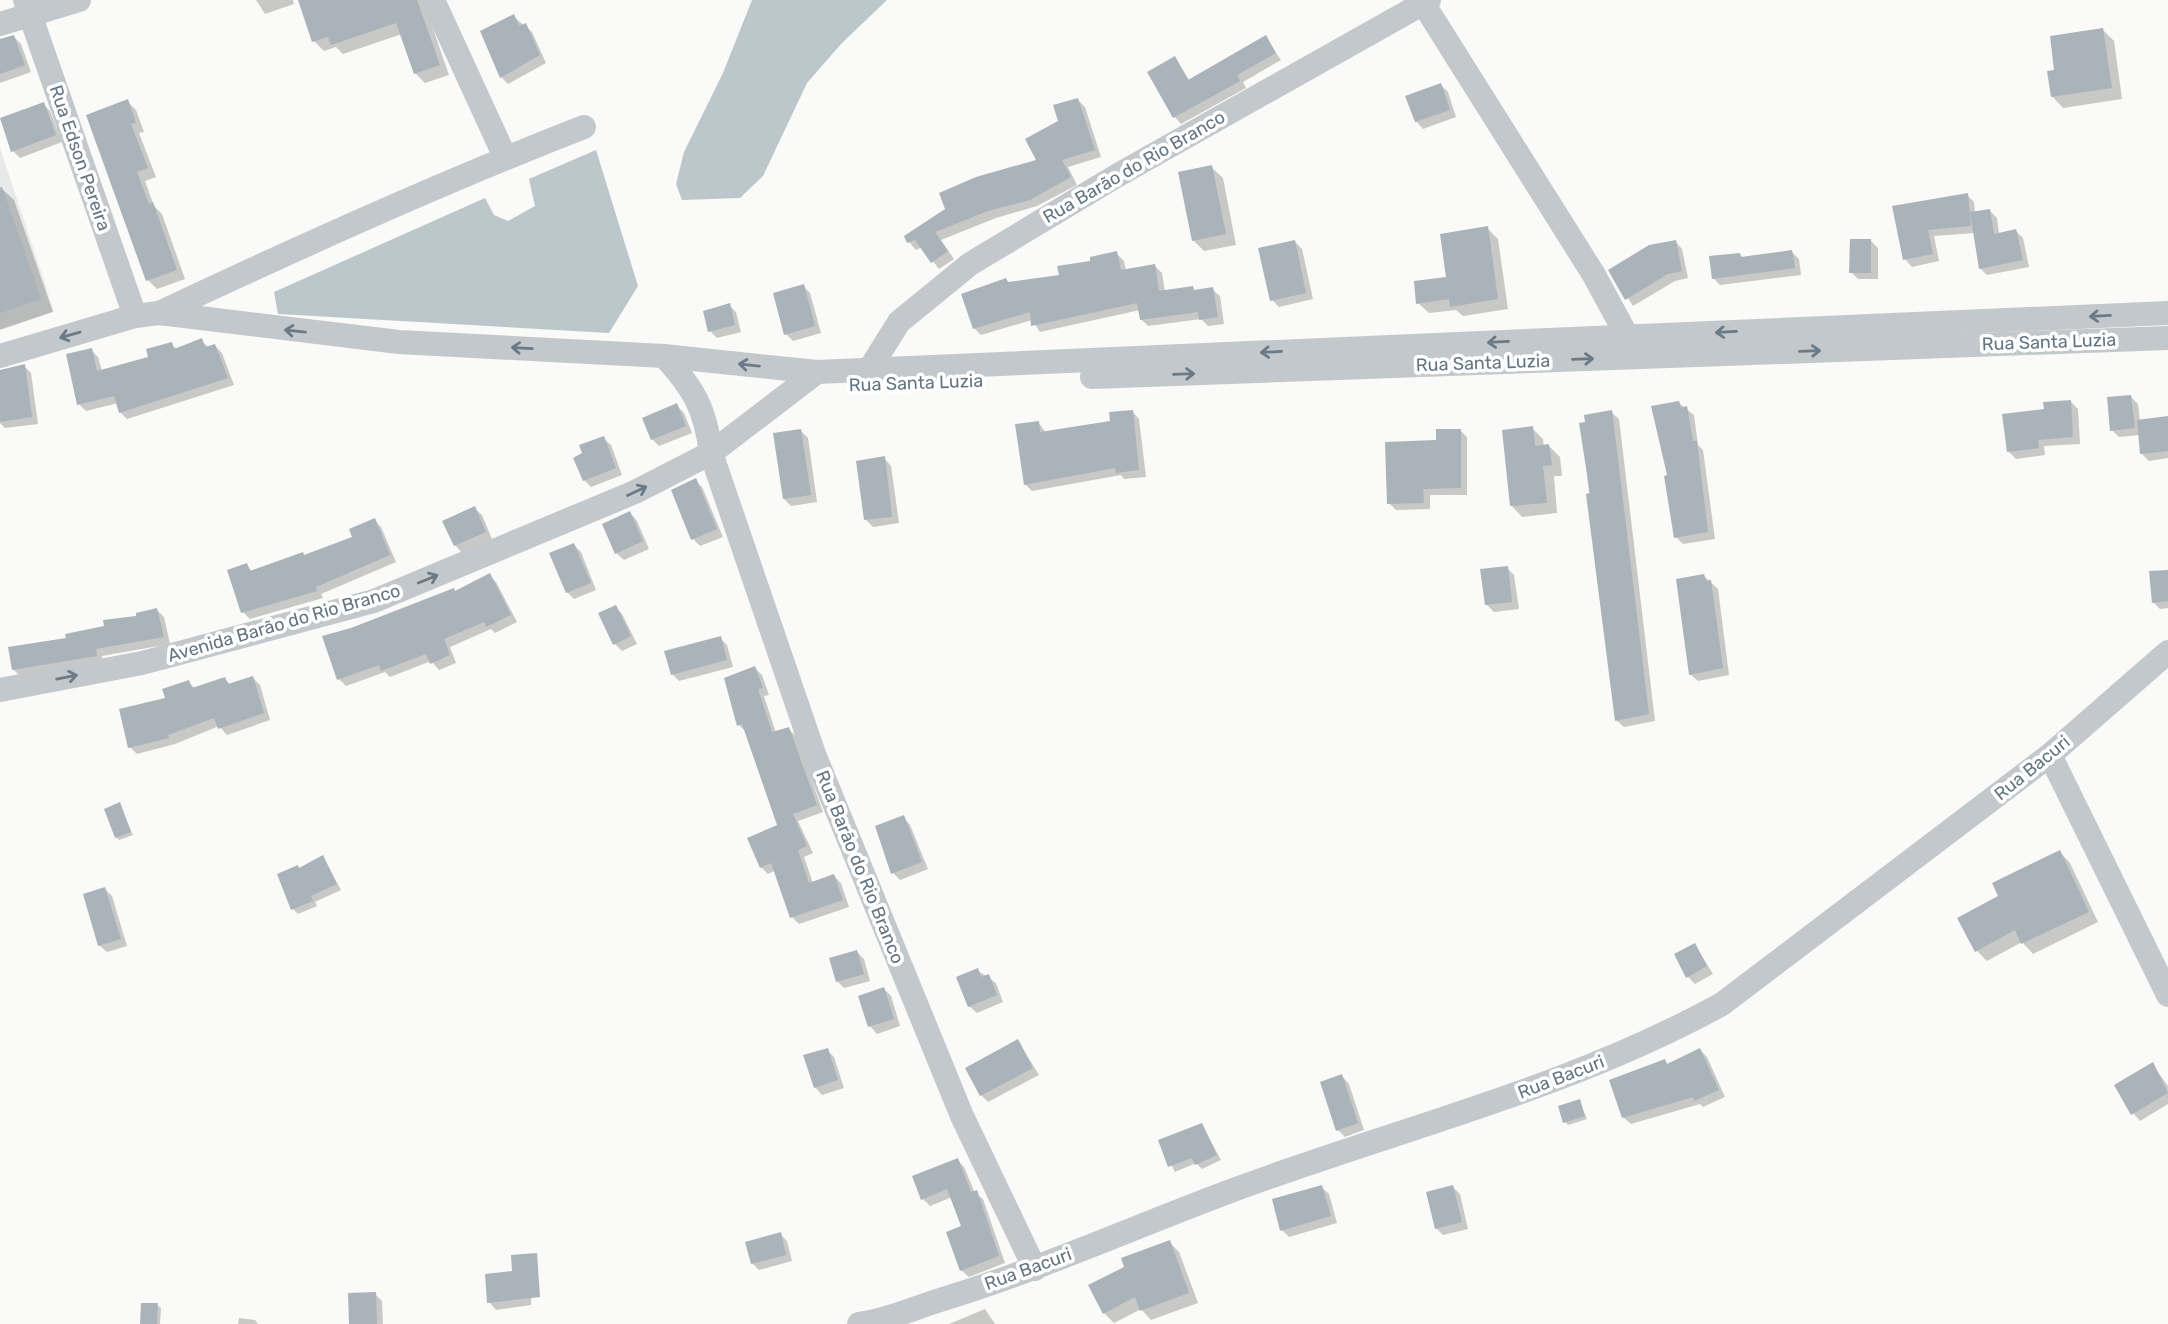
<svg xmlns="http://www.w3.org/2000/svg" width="2168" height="1324" font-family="Rubik,sans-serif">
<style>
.built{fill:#e8e9e9}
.water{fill:#bbc7cb}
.shadow{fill:#0003}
.building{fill:#aab3b9}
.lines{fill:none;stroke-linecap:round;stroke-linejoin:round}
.minor{stroke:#c3c8cc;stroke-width:24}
.oneway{stroke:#6a7a87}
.labels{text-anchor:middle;stroke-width:7;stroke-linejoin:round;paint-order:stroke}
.street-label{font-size:18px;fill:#657683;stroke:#fff}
</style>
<rect width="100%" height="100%" fill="#fafaf8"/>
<!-- built -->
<path class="built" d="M0,148l54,163 -54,18z"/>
<!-- water -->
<g class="water">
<path d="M752,0h135l-46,44 -34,39 -44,93 -23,22 -58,2 -6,-16 8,-32 39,-79z"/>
<path d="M596,150l42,136 -29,47 -331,-19 -4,-22 211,-94 9,17 14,6 27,-15 -6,-27z"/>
</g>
<!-- shadow -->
<g class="shadow">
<path d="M256,0h37l1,4 -29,10z"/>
<path d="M300,0h123l26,75 -24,8 -10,-10 -13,-39 -59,20 -7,-7 -12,4 -10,-10z"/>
<path d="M513,16l19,16 14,31 -38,21 -7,-7z"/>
<path d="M2103,30l11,11 8,58 -59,9 -11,-12 4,-25z"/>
<path d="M14,37l7,7 10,28 -31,11v-41z"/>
<path d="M1265,37l16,23 -38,22 3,6 -65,36 -7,-8 1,-58 15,23z"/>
<path d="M1441,85l7,7 8,25 -33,12 -7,-8z"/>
<path d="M1078,100l7,7 16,50 -33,10 9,18 -40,21 -41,12 -55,22 13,19 -15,10 -17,-22 -6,3 -7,-8 -3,-5 133,-76 21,-39z"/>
<path d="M127,101l9,9 8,22 -5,1 17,44 -11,4 9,25 8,8 23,65 -28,10 -9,-9z"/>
<path d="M43,104l7,7 12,31 -42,16 -7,-7z"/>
<path d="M1211,167l12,11 13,67 -32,6 -11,-11z"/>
<path d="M0,187l14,13 39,112 -53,18z"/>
<path d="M1967,195l7,7 1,11 15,-2 7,7 2,16 17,-3 7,7 6,29 -42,8 -7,-7 -5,-35 -41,3 5,25 -27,6 -7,-8 -11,-51z"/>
<path d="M1487,228l11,11 10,70 -45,7 -7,-6 -27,3 -11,-10 30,-25z"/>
<path d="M1675,241l7,8 6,29 -13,3 -42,25 -23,-36z"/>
<path d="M1871,241l7,7v31h-20l-7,-7z"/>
<path d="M1295,242l7,7 11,50 -34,8 -7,-7z"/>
<path d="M1792,252l7,7 2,16 -81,10 -7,-7 27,-23 3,3z"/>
<path d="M1116,253l8,8 2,10 29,-5 7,7 3,19 27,-4 4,4 16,-3 8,7 4,28 -16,2 -7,-7 -53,7 -7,-7 -1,-9 -100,22 -8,-12 -51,15 -7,-7 35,-44 52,-7z"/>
<path d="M803,286l7,7 11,40 -28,8 -7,-7z"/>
<path d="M729,305l7,7 5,20 -24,6 -7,-7z"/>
<path d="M201,340l8,8 6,-2 7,7 12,32 -107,34 -7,-7 -2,-9 -32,8 -7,-7 12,-54 7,7 4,14 48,-13 21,-14 6,5z"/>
<path d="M24,366l7,7 7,51 -33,4 -5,-5v-52z"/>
<path d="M2131,397l7,7 2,17 28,-3v40l-19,3 -7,-7 -2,-19 -21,2 -7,-7z"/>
<path d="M2071,402l7,7 2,35 -36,2 1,9 -29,4 -7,-7 36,-42z"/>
<path d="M1679,403l15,12 4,30 5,5 12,89 -32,5 -7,-7 -6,-61z"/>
<path d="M677,406l7,7 8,20 -33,13 -7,-7z"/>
<path d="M1132,411l7,8 7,58 -22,2 -3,-4 -89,16 -7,-7 13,-62 8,11 66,-10z"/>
<path d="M1611,412l8,7 36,302 -31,6 -8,-7 -35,-295z"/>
<path d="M1532,428l11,11 1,8 5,-1 11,11 2,19h-8l3,37 -35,4 -11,-12z"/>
<path d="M1460,430l7,7v58h-37v14l-34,1 -7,-7 48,-61z"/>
<path d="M801,431l7,7 9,64 -26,4 -7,-7z"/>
<path d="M603,438l8,7 11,30 -31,12 -7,-7z"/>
<path d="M884,458l7,8 8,57 -26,4 -7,-7z"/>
<path d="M695,480l7,7 21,50 -23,9 -7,-7z"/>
<path d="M474,508l8,7 10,24 -30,14 -7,-8z"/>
<path d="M630,513l7,8 12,28 -25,11 -8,-7z"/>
<path d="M374,520l7,7 15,35 -75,32 2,4 -73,21 -7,-7 3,-47 7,7 51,-16 51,-18z"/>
<path d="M574,545l7,7 15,38 -22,9 -7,-7z"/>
<path d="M1507,568l7,7 5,34 -25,3 -8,-8z"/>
<path d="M2168,572v36l-8,1 -7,-7z"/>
<path d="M489,575l7,7 21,40 -22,11 -4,-4 -41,18 6,16 -17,7 -8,-9 -41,16 -5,-5 -39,14 -7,-7 12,-49 104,-38z"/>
<path d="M1704,576l14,13 11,86 -31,6 -8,-7z"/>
<path d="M615,607l7,7 15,30 -15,7 -7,-7z"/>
<path d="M157,610l7,7 6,27 -68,12 1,7 -83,13 -7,-7 55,-30z"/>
<path d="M720,638l7,7 6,22 -54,14 -7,-7z"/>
<path d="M755,668l7,7 7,20 -5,1 12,37 12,-4 8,7 27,76 -25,9 15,32 -9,4 9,26 21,-7 7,7 8,24 -50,17 -7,-7 -16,-47 -8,4 -7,-7 18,-42 -33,-93 -7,-7z"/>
<path d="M253,678l7,7 10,35 -43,15 -8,-9 -44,18 -38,10 -7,-7 37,-48 21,-17 8,7 29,-10 6,6z"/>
<path d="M119,804l14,31 -14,5 -3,-3z"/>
<path d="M903,817l7,8 18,44 -28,11 -7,-7z"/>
<path d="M2060,852l10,11 28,59 -65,32 -11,-12 -35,19 -10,-10 -18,-33 42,-22z"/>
<path d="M323,857l18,33 -26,12 2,4 -19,8 -5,-5 5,-42 2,2z"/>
<path d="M105,889l7,7 15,50 -20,6 -8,-7z"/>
<path d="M1695,945l18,29 -18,10 -7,-7z"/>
<path d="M857,952l7,7 6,22 -26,7 -7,-7z"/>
<path d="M977,970l19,13 7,19 -26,11 -8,-7z"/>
<path d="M884,989l7,7 9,30 -23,8 -7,-8z"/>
<path d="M1018,1041l21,34 -51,27 -7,-7z"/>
<path d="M827,1050l7,7 10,31 -22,7 -7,-8z"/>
<path d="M1700,1050l7,7 18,40 -22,10 -3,-3 -69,20 -8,-7 41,-56 4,4z"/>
<path d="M2152,1064l16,22v18l-28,17 -7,-8z"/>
<path d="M1342,1076l7,8 15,46 -19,7 -7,-7z"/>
<path d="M1579,1101l8,18 -19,6 -3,-3z"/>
<path d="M1202,1125l19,35 -19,9 -6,-6 -21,9 -15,-31z"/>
<path d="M957,1160l7,7 11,26 8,6 22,64 -36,14 -8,-7 3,-43 -12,-30 -22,9 -7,-7z"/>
<path d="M1321,1187l8,7 8,29 -48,14 -7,-7z"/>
<path d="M1453,1187l7,7 8,35 -25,6 -7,-7z"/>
<path d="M780,1234l7,7 5,20 -33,9 -7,-7z"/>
<path d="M1169,1242l10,10 19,51 -47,17 -10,-11 -27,14 -10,-10z"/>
<path d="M532,1279l-1,26 -35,5 -7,-8z"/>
<path d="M375,1294l7,7 1,23h-33z"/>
<path d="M157,1305l4,3 -1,16h-18z"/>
<path d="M985,1309l10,15h-46z"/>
<path d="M239,1318l16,2 3,4h-20z"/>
</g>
<!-- building -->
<g class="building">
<path d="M298,0h119l23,65 -26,9 -18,-51 -65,22 -3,-8 -16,5z"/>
<path d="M514,14l5,12 7,-3 14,32 -40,23 -20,-47z"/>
<path d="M2103,28l9,60 -61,9 -4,-26 7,-1 -4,-34z"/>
<path d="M14,35l11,30 -25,9v-35z"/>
<path d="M1266,35l10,18 -39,22 3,6 -67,37 -26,-46 28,-16 13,24z"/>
<path d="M1441,83l9,27 -35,12 -10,-26z"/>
<path d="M1078,98l17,52 -33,10 9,17 -41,23 -42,11 -53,21 13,19 -17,12 -16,-23 -8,3 -3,-7 41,-27 -6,-16 37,-16 60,-17 -11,-21 33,-18 -5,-16z"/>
<path d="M128,99l8,24 -5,1 17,44 -11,4 12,32 4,-2 24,68 -31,11 -60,-166z"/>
<path d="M44,102l12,33 -45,17 -11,-34z"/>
<path d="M1212,165l14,69 -34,7 -14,-69z"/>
<path d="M2,187l39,112 -41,14v-125z"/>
<path d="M1968,193l3,33 -43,4 5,24 -30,6 -11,-54z"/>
<path d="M1990,209l4,25 22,-5 7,31 -44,9 -9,-57z"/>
<path d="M1488,226l10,73 -48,8 -1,-8 -33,5 -2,-23 32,-4 -6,-43z"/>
<path d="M1850,239h21v34h-22z"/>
<path d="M1295,240l11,53 -36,8 -12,-53z"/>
<path d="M1676,240l6,31 -14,3 -43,26 -17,-30 41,-25z"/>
<path d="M1792,250l3,18 -83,11 -3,-23 31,-3 1,4z"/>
<path d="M1117,251l4,19 34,-6 4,27 34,-5 1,4 19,-3 5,30 -19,3 -1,-8 -58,8 -3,-17 -106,23 -1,-14 -57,17 -12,-35 45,-16 2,4 51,-7 -2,-9 33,-5v-4z"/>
<path d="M804,284l11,42 -31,9 -11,-42z"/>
<path d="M730,303l5,22 -27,7 -5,-21z"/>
<path d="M202,338l3,9 10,-3 13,34 -109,35 -5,-17 -37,9 -11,-51 26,-6 5,23 51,-14 -2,-8 26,-7 2,7z"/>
<path d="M25,364l7,53 -32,5v-52z"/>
<path d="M2131,395l4,33 -25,3 -3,-34z"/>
<path d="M2071,400l2,37 -35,3 1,8 -32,4 -5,-38 42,-5 -1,-7z"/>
<path d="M1679,401l2,7 6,-2 6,35h4l11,91 -34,6 -10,-62 3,-1 -16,-69z"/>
<path d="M677,403l9,23 -35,14 -9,-22z"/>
<path d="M1133,410l6,60 -23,3 -1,-5 -91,17 -9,-61 24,-3 1,11 70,-11 -1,-9z"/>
<path d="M1612,410l37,304 -34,7 -29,-227 4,-1 -11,-70 6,-1 -1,-7z"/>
<path d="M2168,416v35l-28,3 -3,-34z"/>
<path d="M1533,426l2,20 14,-2 3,21 -9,1 4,37 -37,3 -8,-76z"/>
<path d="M801,429l10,66 -28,4 -10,-66z"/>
<path d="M1436,429h25v59l-38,1 1,14 -37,1 -2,-62 51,-2z"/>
<path d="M604,436l12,32 -33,13 -10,-23 9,-5 -3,-8z"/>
<path d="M885,456l7,61 -28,3 -8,-59z"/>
<path d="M696,478l21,51 -26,11 -20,-50z"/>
<path d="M475,506l11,26 -32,14 -12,-25z"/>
<path d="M630,511l13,30 -28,13 -13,-30z"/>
<path d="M375,518l15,37 -74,32 1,4 -76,22 -14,-43 20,-7 3,8 53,-19 1,3 48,-18 -3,-8z"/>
<path d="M574,543l17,40 -25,10 -17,-40z"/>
<path d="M1508,566l4,36 -27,3 -5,-36z"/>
<path d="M2168,570v31l-16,2 -3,-32z"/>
<path d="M490,573l21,42 -25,12 -2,-5 -40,17 6,16 -20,9 -4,-10 -45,17 -2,-6 -42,15 -15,-44 29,-8 103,-40 1,3z"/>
<path d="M1704,574l2,7 5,-1 12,88 -34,7 -13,-96z"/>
<path d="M616,605l15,31 -18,9 -15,-32z"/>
<path d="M157,608l7,29 -68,12 1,7 -85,14 -4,-23 58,-9 -1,-4 39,-8 -1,-6 33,-4v-3z"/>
<path d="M721,636l6,24 -56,15 -7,-24z"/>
<path d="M755,666l8,22 -5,1 14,43 17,-5 28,78 -24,9 14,32 -9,4 11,33 25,-9 9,26 -53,18 -19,-55 -11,5 -13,-30 30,-13 -35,-101 -5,2 -13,-48z"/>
<path d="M253,676l11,37 -46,16 -4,-11 -46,17 1,3 -41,10 -9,-39 46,-11 -3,-9 27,-9 3,8 33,-11 3,7z"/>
<path d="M120,802l11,30 -16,6 -11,-29z"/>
<path d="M904,815l18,47 -31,12 -16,-48z"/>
<path d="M2060,850l29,62 -68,32 -6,-14 -40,22 -18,-34 41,-22 -6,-13z"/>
<path d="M323,855l14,29 -26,12 2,5 -22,9 -14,-36 21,-9 1,3z"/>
<path d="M105,887l16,52 -23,7 -15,-52z"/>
<path d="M1695,943l12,23 -21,12 -12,-24z"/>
<path d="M857,950l7,24 -28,8 -7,-24z"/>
<path d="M978,968l3,9 8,-3 8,21 -29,12 -12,-30z"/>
<path d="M884,987l10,32 -26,8 -10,-31z"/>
<path d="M1018,1039l15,29 -53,28 -15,-28z"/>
<path d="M828,1048l10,32 -24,8 -11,-33z"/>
<path d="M1700,1048l19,42 -25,11 -1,-4 -71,21 -13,-38 56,-21 2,5z"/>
<path d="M2153,1062l15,31 -37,22 -17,-30z"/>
<path d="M1342,1074l16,49 -22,8 -16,-49z"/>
<path d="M1580,1099l5,17 -22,7 -5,-17z"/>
<path d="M1202,1123l15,32 -22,10 -3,-7 -24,9 -10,-27z"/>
<path d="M958,1158l13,34 6,-2 22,66 -39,15 -14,-39 15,-6 -14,-37 -26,11 -9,-24z"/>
<path d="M1322,1185l9,31 -51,15 -8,-32z"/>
<path d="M1453,1185l9,37 -27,7 -9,-37z"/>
<path d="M781,1232l5,23 -35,9 -6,-22z"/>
<path d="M1170,1240l19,53 -49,18 -5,-14 -32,17 -15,-29 36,-18 -3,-9z"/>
<path d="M537,1253l3,44 -53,6 -2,-29 27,-3 -1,-16z"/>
<path d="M376,1292l1,32h-28l-1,-31z"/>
<path d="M141,1303h17l-1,21h-17z"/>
</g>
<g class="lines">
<!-- minor -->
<g class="minor">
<path d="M25,0l110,316"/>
<path d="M433,0l72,157"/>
<path d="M1423,3l171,272 33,61 -8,13"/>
<path d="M0,24l79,-24"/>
<path d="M159,313c140,-66 281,-130 425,-186"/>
<path d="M0,356l135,-40 24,-3 240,29 265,14 153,16 1351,-59"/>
<path d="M664,356c30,33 41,52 47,97l103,301 148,362 73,153"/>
<path d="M869,370l30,-48 71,-58 148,-89 311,-175"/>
<path d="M1092,377l1076,-39"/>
<path d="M0,690l142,-27 232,-62 261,-109 76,-39 106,-81"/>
<path d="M2050,755l118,240"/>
<path d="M859,1324c27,-3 55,-16 81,-24 98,-30 192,-72 288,-108 165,-62 338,-102 494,-188l328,-249 118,-103"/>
</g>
</g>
<!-- one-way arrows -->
<defs><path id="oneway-shaft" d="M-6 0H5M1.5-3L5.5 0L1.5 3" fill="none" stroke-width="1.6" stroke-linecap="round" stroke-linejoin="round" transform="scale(1.75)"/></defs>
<g class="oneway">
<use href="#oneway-shaft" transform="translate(2100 316) rotate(177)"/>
<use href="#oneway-shaft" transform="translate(295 331) rotate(-174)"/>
<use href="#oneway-shaft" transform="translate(1726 332) rotate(177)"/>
<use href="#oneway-shaft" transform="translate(70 335) rotate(164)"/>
<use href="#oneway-shaft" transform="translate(1498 342) rotate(177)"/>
<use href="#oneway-shaft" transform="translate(522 348) rotate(-177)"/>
<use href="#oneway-shaft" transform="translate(1810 351) rotate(-2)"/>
<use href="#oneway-shaft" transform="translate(1271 352) rotate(177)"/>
<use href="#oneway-shaft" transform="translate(1583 359) rotate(-2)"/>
<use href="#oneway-shaft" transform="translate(749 365) rotate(-174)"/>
<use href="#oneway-shaft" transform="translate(1184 374) rotate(-2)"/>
<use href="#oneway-shaft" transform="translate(637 491) rotate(-25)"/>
<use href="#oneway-shaft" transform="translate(428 579) rotate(-22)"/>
<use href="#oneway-shaft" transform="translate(67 677) rotate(-11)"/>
</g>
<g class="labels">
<!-- street labels -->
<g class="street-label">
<text transform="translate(80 158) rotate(71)" y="6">Rua Edson Pereira</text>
<text transform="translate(1134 167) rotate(-30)" y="6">Rua Barão do Rio Branco</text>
<text transform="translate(2049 342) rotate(-2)" y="6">Rua Santa Luzia</text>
<text transform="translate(1483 363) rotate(-2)" y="6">Rua Santa Luzia</text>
<text transform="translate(916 383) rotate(-2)" y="6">Rua Santa Luzia</text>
<text transform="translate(284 623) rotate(-16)" y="6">Avenida Barão do Rio Branco</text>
<text transform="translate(2032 768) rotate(-39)" y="6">Rua Bacuri</text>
<text transform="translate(860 867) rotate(68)" y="6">Rua Barão do Rio Branco</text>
<text transform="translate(1561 1077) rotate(-21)" y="6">Rua Bacuri</text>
<text transform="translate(1028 1269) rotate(-20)" y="6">Rua Bacuri</text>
</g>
</g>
</svg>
